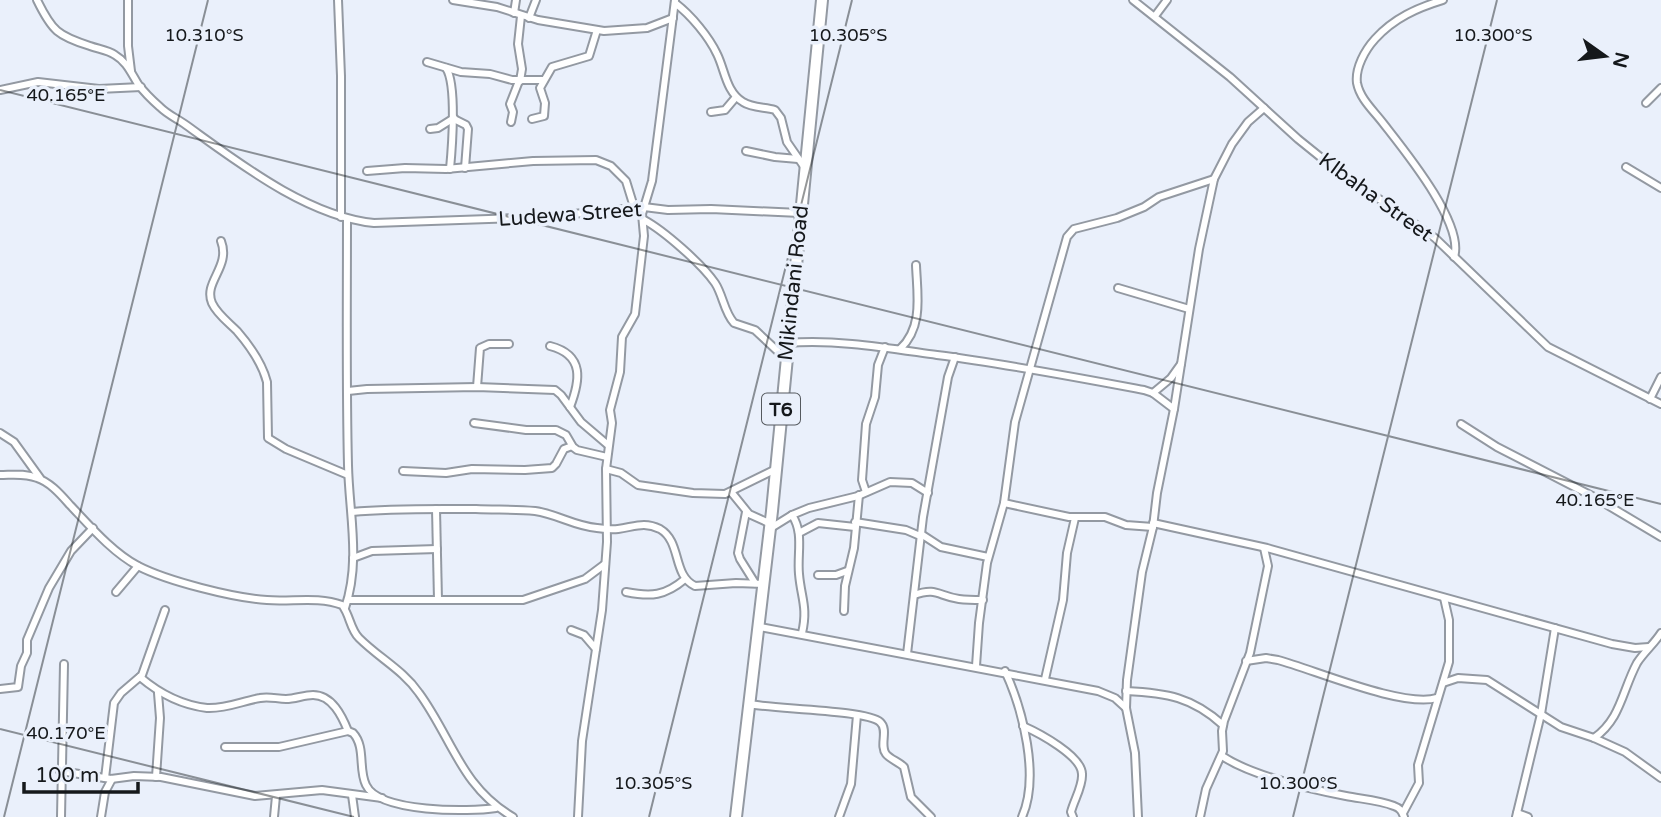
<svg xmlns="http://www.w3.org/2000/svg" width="1661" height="817" font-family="'Varela Round',sans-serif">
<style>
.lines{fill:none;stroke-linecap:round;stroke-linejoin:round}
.street-casing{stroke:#9399a2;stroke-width:10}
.highway-casing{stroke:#9399a2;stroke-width:14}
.street{stroke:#fff;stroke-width:6}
.highway{stroke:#fff;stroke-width:10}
.ticks{fill:none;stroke:#15181b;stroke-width:2;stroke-opacity:0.45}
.labels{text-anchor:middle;stroke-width:7;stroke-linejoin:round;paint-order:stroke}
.shield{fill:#eaf0fb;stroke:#55595e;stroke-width:2}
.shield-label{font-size:19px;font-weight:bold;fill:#15181b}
.street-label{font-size:21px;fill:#15181b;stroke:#eaf0fb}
.ticks-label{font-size:18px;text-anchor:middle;fill:#15181b;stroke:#eaf0fb;stroke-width:7;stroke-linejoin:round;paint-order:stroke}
</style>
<rect width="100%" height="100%" fill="#eaf0fb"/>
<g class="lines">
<defs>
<g id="street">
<path d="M37,0c15,31 21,36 53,46 8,3 18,4 25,9 12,7 16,18 23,29 6,8 14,16 22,23 8,8 18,12 26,18 53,38 121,91 188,98l169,-6 101,-10 24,3 43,-1 89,4"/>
<path d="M128,0v46l3,25"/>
<path d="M338,0l3,76v141"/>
<path d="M453,0l44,7 41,13 66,11 43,-3 26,-10"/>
<path d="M1133,0l97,77 68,62 31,25 106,74 113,109 113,57"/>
<path d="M1443,0c-26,8 -49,18 -68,39 -10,11 -20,29 -18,44 3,16 17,28 26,40 21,27 82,101 71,134"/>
<path d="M675,3c16,12 34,34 42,51 8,16 9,38 26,48 9,6 22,5 32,8l6,8 6,24 18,26"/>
<path d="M514,13l2,-13"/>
<path d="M1155,16l12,-16"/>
<path d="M529,18l7,-18"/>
<path d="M427,62l34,10 29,2 22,6h32"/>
<path d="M446,68c11,16 6,80 4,101"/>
<path d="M520,81l2,-12 -4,-25 3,-28"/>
<path d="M0,90l38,-8 61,7 42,-2"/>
<path d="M1646,103l15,-15"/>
<path d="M711,112l14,-2 11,-13"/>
<path d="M454,119l12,6 2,4 -3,39"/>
<path d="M532,119l12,-3 1,-13 -5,-15 12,-21 37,-11 8,-26"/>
<path d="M511,122l2,-10 -3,-8 9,-23"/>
<path d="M430,129l8,-1 16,-10"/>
<path d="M746,151l29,6 23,2"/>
<path d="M1626,167l35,21"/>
<path d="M367,171l38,-3 41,1 87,-8 63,-1 15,6 15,15 8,26"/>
<path d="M644,220c19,10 58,44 71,63 8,12 9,29 19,40l21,7 31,29"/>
<path d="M221,241c10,26 -18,41 -9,62 5,11 16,19 25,28 13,15 25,32 30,51l1,56 18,11 62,26"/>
<path d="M1118,288l71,21"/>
<path d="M787,343c50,-4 100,5 150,12 70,9 138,22 207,35l9,3 21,16"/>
<path d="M550,346c35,9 30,35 20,61"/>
<path d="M900,349c24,-22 17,-56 16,-84"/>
<path d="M477,387l3,-39 9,-4h20"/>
<path d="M348,391l19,-2 110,-2 78,3 6,5 20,27 27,23"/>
<path d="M1153,393l18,-15 10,-14"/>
<path d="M1650,399l11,-22"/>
<path d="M474,423l52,7h30l10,5 7,12 4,3 30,7"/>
<path d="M1461,424l36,23 97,50 67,40"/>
<path d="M0,433l14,9 26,36"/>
<path d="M606,469l15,4 17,12 55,8 32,1 51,-25"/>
<path d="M403,471l43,2 26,-4 53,1 27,-2 4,-4 8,-15 8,-3"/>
<path d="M0,475c12,0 25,-2 37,3 13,4 24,17 33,27 20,21 42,47 68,61 29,15 96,32 129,34 25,2 51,-4 75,5 8,10 8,24 17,33 20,20 44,32 60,55 33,45 42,94 94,124"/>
<path d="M866,492l-4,-12 4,-56 9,-27 3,-32 7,-18"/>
<path d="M732,493l17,21 22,10"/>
<path d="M1004,503l65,14h36l21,8 27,2"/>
<path d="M436,509l2,91"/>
<path d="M352,512c41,-4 82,-3 124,-3 19,1 39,0 59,2 22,3 39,15 62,17 7,1 14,2 21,1 16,-2 26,-8 42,0 22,13 12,46 35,57l41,-3 28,1"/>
<path d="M746,512l-8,41 2,6 15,24"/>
<path d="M792,515c12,18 5,38 7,59 2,24 9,33 3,59"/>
<path d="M855,522l51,8 14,6"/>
<path d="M1153,523l114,25 345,96 23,4 14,-1"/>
<path d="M771,528l21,-13 17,-7 49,-12 32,-14 22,1 16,10"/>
<path d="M799,533l19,-10 37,4"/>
<path d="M921,534l20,13 47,10"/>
<path d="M353,558l19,-7 65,-2"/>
<path d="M818,575h18l11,-4"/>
<path d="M116,592l22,-26"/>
<path d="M626,592c25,5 39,4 59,-13"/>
<path d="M914,595c23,-8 24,1 45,4 8,1 16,1 24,1"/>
<path d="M348,600h175l62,-21 20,-15"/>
<path d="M345,608c16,-47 4,-95 3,-143 -2,-82 -1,-164 -1,-246"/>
<path d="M844,611l1,-25 9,-38 5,-53"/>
<path d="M760,627l338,64 17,7 11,10"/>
<path d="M571,630l13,5 12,14"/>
<path d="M907,654l16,-137 25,-140 7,-20"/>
<path d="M1246,661l20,-3 12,2c37,10 125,48 159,38"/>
<path d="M976,666l3,-43 8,-60 17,-60 11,-81 52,-185 7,-8 43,-11 27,-11 15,-10 55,-18"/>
<path d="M1005,671c18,39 35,106 17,146"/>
<path d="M140,677c20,17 41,28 67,31 19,1 35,-7 53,-10 9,-2 17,1 26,1 9,0 18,-4 27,-4 19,0 29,21 35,36"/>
<path d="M1045,679l18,-79 4,-47 8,-35"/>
<path d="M1443,683l15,-5 29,2 74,47 33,11 31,14 36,26"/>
<path d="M0,689l18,-2 3,-21 6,-13v-13l22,-52 22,-37 22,-23"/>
<path d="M1126,691c41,2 66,6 97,34"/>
<path d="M749,704c25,5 118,6 131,18 9,8 -1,23 6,32 4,5 13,8 18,13l7,30 20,20"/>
<path d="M1023,726c16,7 59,30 59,48 1,12 -8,26 -11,38l2,5"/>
<path d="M1594,738c27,-19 28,-47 43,-75 7,-11 17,-19 24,-30"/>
<path d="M225,747h54l69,-16 5,2c13,14 5,36 13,52 13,28 104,27 130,23"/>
<path d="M1222,756c30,20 88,33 124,40 15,3 33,4 48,10 6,2 8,5 10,11"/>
<path d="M60,771l51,8 23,-3 27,1 94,19 67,-6 60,8"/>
<path d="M156,777l4,-59 -2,-25"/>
<path d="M105,778l9,-75 7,-10 21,-18 23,-65"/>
<path d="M352,795l3,22"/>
<path d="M1403,813l16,-30 -1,-18 31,-103v-42l-5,-22"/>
<path d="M1517,813l11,4"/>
<path d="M61,817l3,-153"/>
<path d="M101,817l4,-25 7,-13"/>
<path d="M274,817l2,-21"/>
<path d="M578,817l4,-76 20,-131 5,-68 -1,-73 6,-46 -2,-13 10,-38 2,-35 13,-23 9,-78 -2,-22 10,-33 23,-181"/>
<path d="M839,817l12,-33 6,-69"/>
<path d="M1138,817l-3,-64 -9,-45 1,-28 15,-108 11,-45 4,-34 17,-84 25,-160 15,-70 18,-35 16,-22 16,-14"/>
<path d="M1200,817l6,-28 17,-38 -1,-20 2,-10 26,-68 18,-87 -4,-18"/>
<path d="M1516,817l25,-103 14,-86"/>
</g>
<path id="highway" d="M736,817l36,-306 50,-511"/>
</defs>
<!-- street casing -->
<use href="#street" class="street-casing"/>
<!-- highway casing -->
<use href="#highway" class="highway-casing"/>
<!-- street -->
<use href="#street" class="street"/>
<!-- highway -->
<use href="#highway" class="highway"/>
</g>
<!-- ticks -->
<path class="ticks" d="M0,90l1661,414M0,729l354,88M4,817l204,-817M649,817l203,-817M1293,817l204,-817"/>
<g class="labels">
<!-- shield labels -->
<rect class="shield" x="762" y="393.5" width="38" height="31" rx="5"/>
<g class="shield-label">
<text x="781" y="416">T6</text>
</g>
<!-- street labels -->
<g class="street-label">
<text transform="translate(1376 197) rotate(36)" y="7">KIbaha Street</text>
<text transform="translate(570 214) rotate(-4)" y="7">Ludewa Street</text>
<text transform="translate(793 283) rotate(-84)" y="7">Mikindani Road</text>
</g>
</g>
<g class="ticks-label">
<text x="204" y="41">10.310°S</text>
<text x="848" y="41">10.305°S</text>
<text x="1493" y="41">10.300°S</text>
<text x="66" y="101">40.165°E</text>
<text x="1595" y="506">40.165°E</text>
<text x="66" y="739">40.170°E</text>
<text x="653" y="789">10.305°S</text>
<text x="1298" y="789">10.300°S</text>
</g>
<!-- north arrow -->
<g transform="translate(1605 56) rotate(104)" stroke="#eaf0fb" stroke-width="5" paint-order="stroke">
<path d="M0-5L12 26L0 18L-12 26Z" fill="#15181b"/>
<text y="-10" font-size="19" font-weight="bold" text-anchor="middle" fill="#15181b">N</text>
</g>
<!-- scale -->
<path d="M24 782v10h114v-10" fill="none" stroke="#15181b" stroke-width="3.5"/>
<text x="35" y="782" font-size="21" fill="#15181b" stroke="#eaf0fb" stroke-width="5" paint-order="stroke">100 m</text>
</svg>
